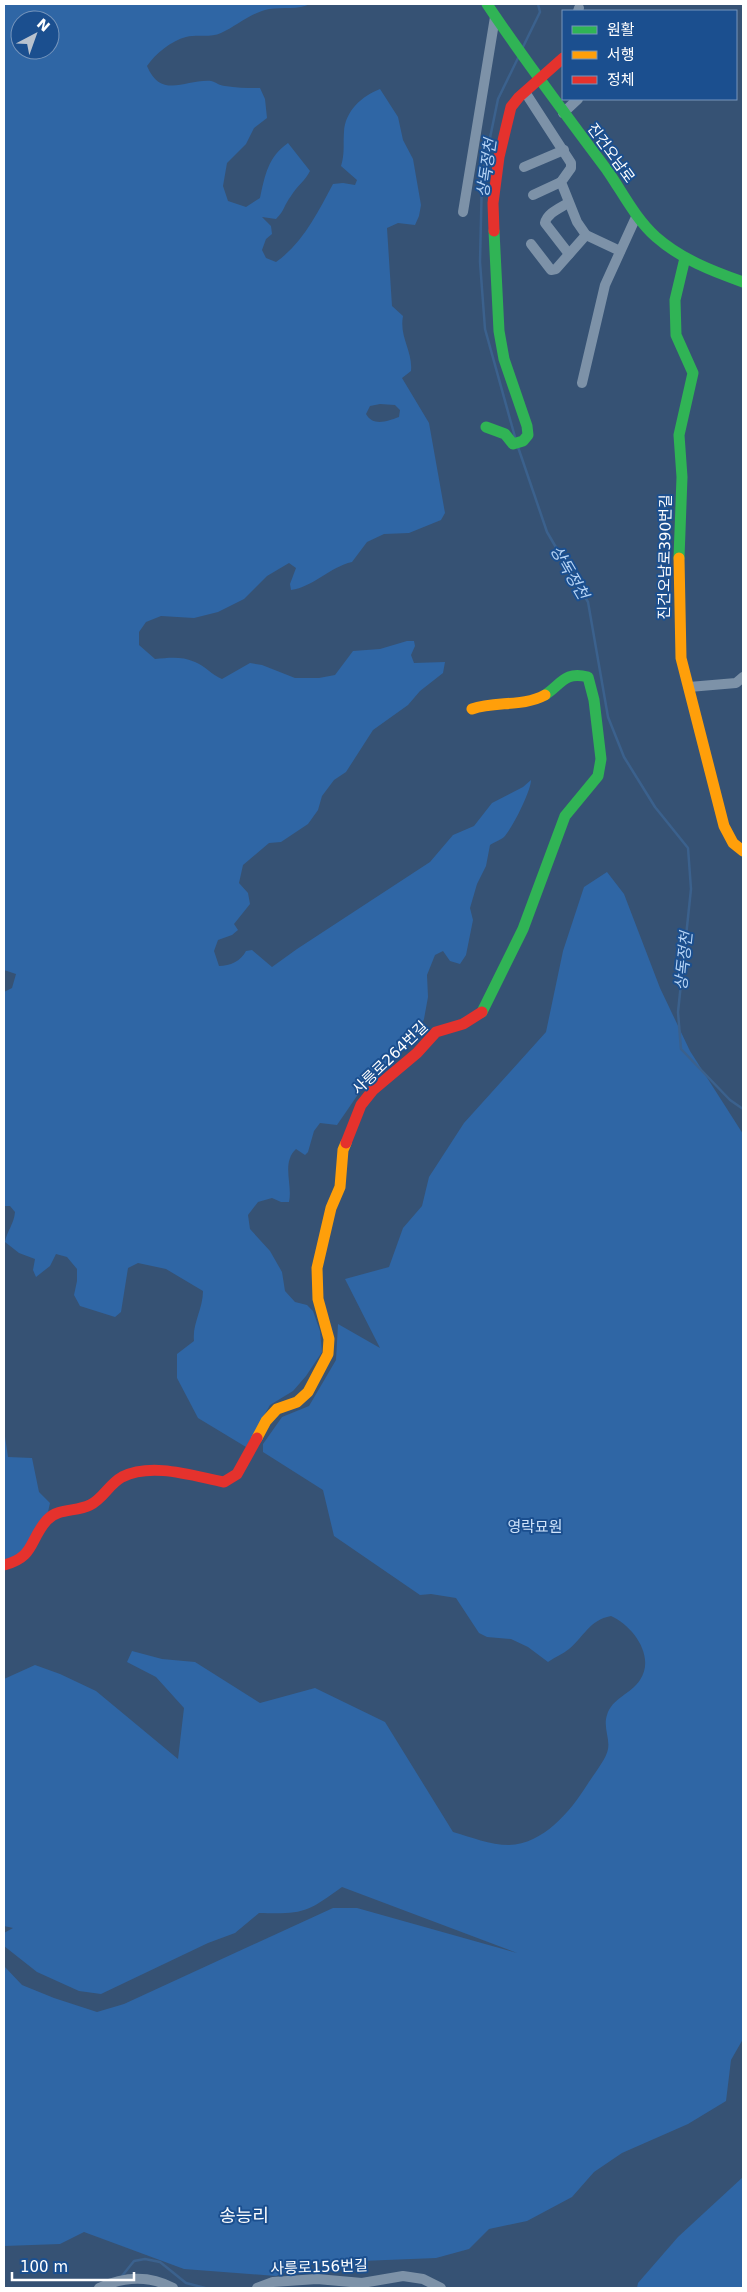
<svg xmlns="http://www.w3.org/2000/svg" width="747" height="2292" font-family="'DejaVu Sans','Noto Sans KR',sans-serif">
<style>
.green{fill:#2f66a5;fill-rule:evenodd}
.lines{fill:none;stroke-linecap:round;stroke-linejoin:round}
.stream{stroke:#3b618d;stroke-width:2.5}
.street{stroke:#7d92a8;stroke-width:10}
.fast{stroke:#30b455;stroke-width:11}
.slow{stroke:#ff9f0a;stroke-width:11}
.jam{stroke:#e5322d;stroke-width:11}
.labels{text-anchor:middle;stroke-width:4;stroke-linejoin:round;paint-order:stroke}
.street-label{font-size:15px;fill:#fff;stroke:#1b4f8f}
.park-label{font-size:15px;fill:#cfe3fa;stroke:#1b4f8f}
.water-label{font-size:16px;font-style:italic;fill:#b5d3f5;stroke:#1b4f8f}
.quarter-label{font-size:18px;fill:#fff;stroke:#1b4f8f}
</style>
<rect width="100%" height="100%" fill="#365274"/>
<!-- green -->
<g class="green">
<path d="M4,4h306c-11,6 -28,3 -41,5 -19,4 -32,17 -48,24 -10,5 -24,1 -35,4 -15,4 -30,16 -39,29 14,34 39,13 64,15 5,1 9,5 14,5 12,2 24,2 35,2l5,11 2,19 -13,10 -8,16 -19,19 -4,23 5,15 18,6 14,-9c5,-23 8,-41 28,-55l22,28c-5,10 -13,15 -19,25 -7,9 -6,14 -15,23l-14,-2 9,9 1,8 -6,5 -4,11 4,8 10,4c27,-19 42,-50 57,-78l10,-1 12,2 2,-5 -16,-14c4,-13 2,-21 3,-34 1,-21 18,-36 36,-43l18,28 5,23 10,19 8,46 -2,11 -4,9 -17,-2 -11,5 5,78 11,10c-4,21 10,35 8,55l-9,7 27,45 16,90 -4,7 -32,13 -25,1 -17,8 -15,20c-22,5 -39,25 -61,28l-1,-6 6,-16 -7,-5 -22,13 -23,23 -26,13 -24,6 -33,-2 -15,6 -7,10v13l16,14c14,-1 26,-3 40,3 10,4 17,13 27,17l28,-16 12,2 33,13h24l16,-3 18,-24 27,-2 27,-8h7l1,5 -4,9 3,8 31,-1 -2,11 -23,18 -12,14 -35,25 -27,42 -12,8 -12,16 -4,14 -10,14 -27,18 -12,1 -26,22 -4,18 9,10 2,11 -16,20 4,6 -6,5 -14,5 -4,11 5,15c11,0 22,-5 27,-15l6,-1 20,17 25,-18 133,-87 23,-27 21,-9 18,-23 31,-16 8,-7c0,11 -19,49 -27,57 -3,3 -10,5 -14,8l-4,21 -9,18 -7,24 3,12 -7,35 -6,9 -10,-3 -7,-10 -8,4 -8,20 1,22 -4,22 -9,20 -45,38 -33,48 -17,-2 -6,8 -6,21 -3,3 -9,-6c-15,14 -3,36 -7,53h-8l-9,-4 -14,4 -10,13 2,14 20,22 12,21 3,19 10,11 12,3 6,6 7,20 2,21 -16,24 -13,15 -23,14 -24,42 -48,-29 -21,-40v-24l17,-13c-2,-17 9,-32 9,-50l-37,-22 -28,-6 -10,5 -7,44 -6,5 -35,-11 -6,-11 3,-14v-12l-10,-12 -11,-3 -6,12 -14,11 -3,-7 2,-11 -16,-6 -14,-11c2,-11 9,-18 10,-30l-5,-6h-6v-214l8,-4 4,-14 -12,-4zM20,20h30v30h-30zM380,404l15,1 5,5 -1,7c-11,4 -26,10 -33,-3l4,-8z"/>
<path d="M607,872l17,22 36,94 30,63 53,83v905l-12,21 -5,41 -38,23 -66,29 -28,19 -22,25 -45,24 -38,8 -20,20 -33,9 -124,5 -36,13 -92,-7 -100,-37 -24,12 -56,2v-280l18,19 32,13 43,14 27,-8 209,-96h24l160,45 -175,-66c-36,26 -38,27 -83,26l-24,20 -27,10 -107,51 -22,-3 -42,-19 -33,-26v-13l9,-5 -9,-2v-247l31,-14 25,9 36,17 82,68 6,-51 -28,-31 -29,-15 5,-11 30,8 33,3 65,41 55,-15 70,34 68,110c18,5 37,13 56,13 34,-1 61,-33 78,-60 5,-8 20,-27 21,-36 2,-11 -5,-22 -1,-34 5,-17 24,-21 33,-35 16,-24 -8,-55 -29,-64 -22,4 -27,21 -42,33 -6,5 -14,8 -21,13l-20,-15 -17,-8 -24,-2 -8,-4 -23,-35 -25,-4 -11,1 -86,-59 -11,-46 -60,-38v-8l19,-27 27,-11 27,-46 2,-36 42,24 -35,-69 44,-12 14,-39 19,-22 7,-29 35,-54 82,-91 17,-81 21,-64z"/>
<path d="M4,1430l4,27 24,1 7,34 11,11 -2,9 -27,42 -17,6z"/>
<path d="M743,2177v111h-106l1,-5 40,-46z"/>
</g>
<g class="lines">
<!-- stream -->
<g class="stream">
<path d="M522,49l18,-37 -2,-8"/>
<path d="M515,437l-30,-108 -5,-67 2,-85 16,-78 20,-41"/>
<path d="M518,447l29,85 41,70 20,115 16,40 31,50 33,41 3,41 -13,123 3,37 49,51 13,9"/>
<path d="M122,2276l12,-15 11,-2 15,3 26,21 19,5"/>
</g>
<!-- street -->
<g class="street">
<path d="M578,11l1,-3"/>
<path d="M525,92l46,71v5l-10,14 16,40 9,13 34,16"/>
<path d="M563,113l15,-14"/>
<path d="M524,167l40,-17"/>
<path d="M533,195l28,-13"/>
<path d="M568,203c-8,5 -21,10 -23,20l24,31"/>
<path d="M463,212l32,-195"/>
<path d="M531,244l20,26 5,-1 30,-34"/>
<path d="M582,383l23,-98 31,-68"/>
<path d="M689,687l47,-4 7,-6"/>
<path d="M99,2288c24,-11 50,-13 74,0"/>
<path d="M257,2288l16,-6 44,-3 45,4 41,-7 20,3 18,9"/>
</g>
<!-- fast -->
<g class="fast">
<path d="M487,4c38,57 79,111 120,166 16,23 28,48 49,67 25,22 56,34 87,45"/>
<path d="M486,427l19,7 8,10 10,-3 5,-6 -1,-9 -23,-67 -5,-28 -5,-100"/>
<path d="M679,558l3,-81 -3,-42 14,-62 -17,-38 -1,-35 10,-42"/>
<path d="M482,1012l41,-83 42,-113 33,-40 3,-17 -7,-59 -6,-23c-24,-6 -26,7 -43,18"/>
</g>
<!-- slow -->
<g class="slow">
<path d="M679,558l2,100 43,168 9,17 10,8"/>
<path d="M472,709c23,-8 51,-2 73,-14"/>
<path d="M257,1438l9,-17 11,-12 20,-7 11,-10 20,-38 1,-15 -11,-40 -1,-31 14,-60 9,-21 3,-37 3,-7"/>
</g>
<!-- jam -->
<g class="jam">
<path d="M494,231l-1,-28 6,-46 12,-50 8,-10 44,-39"/>
<path d="M346,1143l15,-38 12,-15 44,-37 19,-21 27,-8 19,-12"/>
<path d="M4,1565c31,-8 25,-25 43,-45 11,-12 29,-8 43,-15 13,-6 19,-21 32,-28 30,-15 71,-1 102,5l13,-8 20,-36"/>
</g>
</g>
<g class="labels">
<!-- street labels -->
<g class="street-label">
<text transform="translate(611 153) rotate(54)" y="5">진건오남로</text>
<text transform="translate(665 557) rotate(-89)" y="5">진건오남로390번길</text>
<text transform="translate(390 1058) rotate(-44)" y="5">사릉로264번길</text>
<text transform="translate(319 2267) rotate(-2)" y="5">사릉로156번길</text>
</g>
<!-- park labels -->
<g class="park-label">
<text x="535" y="1532">영락묘원</text>
</g>
<!-- water labels -->
<g class="water-label">
<text transform="translate(486 168) rotate(-82)" y="6">상독정천</text>
<text transform="translate(570 572) rotate(60)" y="6">상독정천</text>
<text transform="translate(683 961) rotate(-84)" y="6">상독정천</text>
</g>
<!-- quarter labels -->
<g class="quarter-label">
<text x="244" y="2222">송능리</text>
</g>
</g>
<!-- border -->
<rect width="747" height="2292" fill="none" stroke="#ffffff" stroke-width="10"/>
<!-- legend -->
<rect x="562" y="10" width="175" height="90" fill="#1b4f8f" stroke="#7695bc"/>
<rect x="572" y="26" width="25" height="8" fill="#30b455" stroke="#7695bc"/>
<text x="607" y="35" font-size="15" fill="#ffffff">원활</text>
<rect x="572" y="51" width="25" height="8" fill="#ff9f0a" stroke="#7695bc"/>
<text x="607" y="60" font-size="15" fill="#ffffff">서행</text>
<rect x="572" y="76" width="25" height="8" fill="#e5322d" stroke="#7695bc"/>
<text x="607" y="85" font-size="15" fill="#ffffff">정체</text>
<!-- north arrow -->
<g transform="translate(35 35) rotate(41)"><circle r="24" fill="#1b4f8f" stroke="#7695bc"/>
<path d="M0-4L9 19L0 12L-9 19Z" fill="#b9c2ce"/>
<text y="-8" font-size="14" font-weight="bold" text-anchor="middle" fill="#ffffff">N</text>
</g>
<!-- scale -->
<path d="M12 2272v8h122v-8" fill="none" stroke="#ffffff" stroke-width="2.5"/>
<text x="20" y="2272" font-size="15" fill="#ffffff" stroke="#1b4f8f" stroke-width="4" paint-order="stroke">100 m</text>
</svg>
